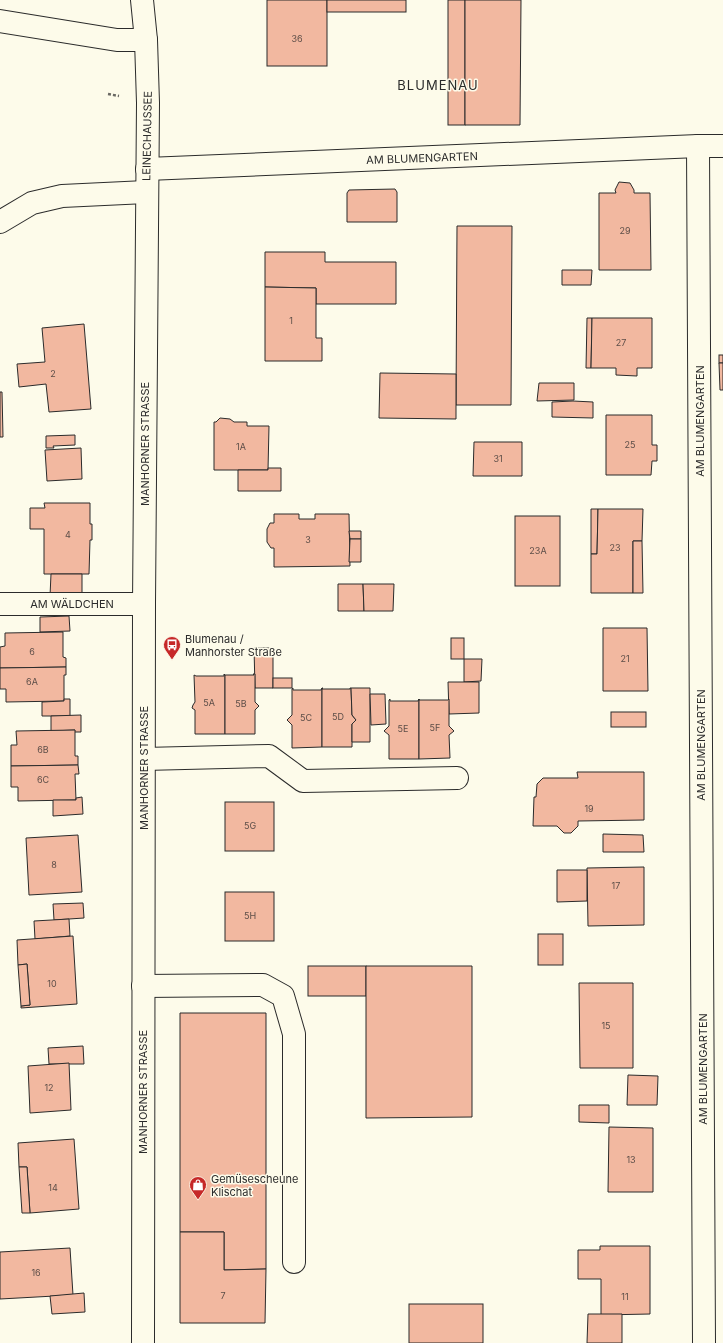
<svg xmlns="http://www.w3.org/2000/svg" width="723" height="1343" font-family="Inter,sans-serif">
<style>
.building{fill:#f2b8a0;stroke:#2b2b2b}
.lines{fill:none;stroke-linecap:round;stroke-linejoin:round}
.minor-casing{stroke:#2b2b2b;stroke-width:24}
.path{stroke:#6a6964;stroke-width:2.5;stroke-dasharray:3 2;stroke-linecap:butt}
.minor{stroke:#fdfbea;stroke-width:22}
.labels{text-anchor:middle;stroke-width:3;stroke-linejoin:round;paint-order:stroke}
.number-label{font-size:9px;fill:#5d4e48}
.street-label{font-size:11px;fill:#2b2b2b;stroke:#fdfbea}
.poi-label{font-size:11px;fill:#2b2b2b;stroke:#fdfbea;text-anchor:start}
.quarter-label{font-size:13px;letter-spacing:1px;fill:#2b2b2b;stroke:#fdfbea}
</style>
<rect width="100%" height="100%" fill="#fdfbea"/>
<!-- building -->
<g class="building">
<rect x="267" y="0" width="60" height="66"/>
<rect x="327" y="0" width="79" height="12"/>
<rect x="448" y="0" width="17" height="125"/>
<path d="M465,0h56l-1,125h-55z"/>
<path d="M619,182l11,1 4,7v3h16l1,77h-52v-77h17l-1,-3z"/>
<path d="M395,189l2,3v30h-50v-29l2,-3z"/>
<path d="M457,226h55l-1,179h-55z"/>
<path d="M265,252h60v10h71v42h-80v-16l-51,-1z"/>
<path d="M562,270h30l-1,15h-29z"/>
<path d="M265,287l51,1v50h6v23h-57z"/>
<path d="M587,318h5l-1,50h-5z"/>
<path d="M592,318h60v50h-15v8l-21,-1v-7h-25z"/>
<path d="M84,324l7,85 -42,3 -3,-28 -27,3 -2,-23 28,-2 -3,-34z"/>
<rect x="719" y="355" width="4" height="8"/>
<path d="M719,363h4v27h-3z"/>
<path d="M380,373l76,1v45l-77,-1z"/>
<path d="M539,383h35v17l-37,1z"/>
<path d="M0,392h2l1,45h-3z"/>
<path d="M573,401l20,1v16l-41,-1v-15z"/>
<path d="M606,415h46v30h5v16h-5l-1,14h-45z"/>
<path d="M220,418l10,1 4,3h13v4h22l-1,44h-54v-48h2z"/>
<path d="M75,435v10l-22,1 1,2h-8v-12z"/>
<path d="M474,442h48v34h-49z"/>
<path d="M81,448l1,31 -35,2 -2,-31z"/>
<path d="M268,468h13v23h-43v-21h30z"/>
<path d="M44,503h46v21h2v16h-2l-1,34h-45v-45h-14v-21h15z"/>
<path d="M591,509h7l-1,45h-6z"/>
<path d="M598,509h45l-1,32h-9v52h-42v-39h6z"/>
<path d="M274,514h25v5h16v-5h34l1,52 -76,1v-19h-3l-4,-6v-13l3,-6h4z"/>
<rect x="515" y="516" width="45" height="70"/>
<path d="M349,531h12v8h-11z"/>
<path d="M350,539h11v23h-12z"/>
<path d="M633,541h9l1,52h-10z"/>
<path d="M51,574h31v22h-32z"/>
<path d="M338,584h25l1,27h-26z"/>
<path d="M363,584h31l-1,27h-29z"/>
<path d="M69,616l1,15 -30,1v-15z"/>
<path d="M603,628h44l1,63h-45z"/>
<path d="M63,632v25l3,1v9l-66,1v-21l5,-1v-13z"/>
<rect x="451" y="638" width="13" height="21"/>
<path d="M254,648h19v40h-18z"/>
<path d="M464,659h18l-1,22 -17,1z"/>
<path d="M66,667v8h-2v26l-58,1v-13h-6v-21z"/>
<path d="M224,674l1,1v59h-30v-24l-3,-2 1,-3 2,-3 -1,-27 2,1h28z"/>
<path d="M253,674h2v28l4,4 -4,4v24h-30v-59h29z"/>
<rect x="273" y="678" width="19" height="10"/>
<path d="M448,682h31v31l-30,1z"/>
<path d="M293,688v2h28l1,-2v59l-30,1v-23l-5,-5 5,-5v-26z"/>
<path d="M322,688h1l-1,1h28v-1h1l1,27 4,5 -4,4v23h-30z"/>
<path d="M351,688h19v54h-18v-18l4,-4 -4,-5z"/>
<path d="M370,694h15l1,30 -15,1z"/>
<path d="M64,699h6v17h-28v-14l22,-1z"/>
<path d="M390,699v2h28l1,-2v60h-30v-24l-5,-4 5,-5v-26z"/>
<path d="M419,699v1h29l1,-1v27l5,5 -5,4 1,23 -31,1z"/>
<rect x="611" y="712" width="35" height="15"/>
<path d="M81,715v17h-7l1,-2 -24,1v-15z"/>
<path d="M75,730v26h3v9l-67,1v-21h6l-1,-14z"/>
<path d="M78,765l1,9h-4l1,26 -58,1v-14h-7v-21z"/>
<path d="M577,772h67v48l-66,1v5l-7,7h-7l-7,-7h-24l1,-29h2l1,-13 6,-6h35z"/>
<path d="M82,797l1,17 -30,2v-16h23v-2z"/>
<rect x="225" y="802" width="49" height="49"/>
<path d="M603,834l40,1 1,17h-41z"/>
<path d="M78,835l4,57 -53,3 -3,-57z"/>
<path d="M644,867v58l-56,1 -1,-58z"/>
<path d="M557,870h30v31l-30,1z"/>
<rect x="225" y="892" width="49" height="49"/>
<path d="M83,903l1,15 -30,2 -1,-16z"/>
<path d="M69,919l1,17 -35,3 -1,-18z"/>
<rect x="538" y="934" width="25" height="31"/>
<path d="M73,936l4,68 -56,4v-2l9,-1 -3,-41 -9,1 -1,-25z"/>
<path d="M27,964l3,41 -9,1 -3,-41z"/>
<rect x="308" y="966" width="58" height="30"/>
<path d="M366,966h106v151l-106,1z"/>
<path d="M579,983h54v85h-53z"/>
<path d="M180,1013h86v256l-42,1v-38h-44z"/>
<path d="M83,1046l1,18h-35l-1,-16z"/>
<path d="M69,1063l2,47 -41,3 -2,-47z"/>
<path d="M628,1075l30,1 -1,29h-30z"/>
<path d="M579,1105h30v18l-30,-1z"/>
<path d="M609,1127l44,1v64h-45z"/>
<path d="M74,1139l5,70 -49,4 -3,-46h-8l-1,-24z"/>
<path d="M19,1167h8l3,46h-8z"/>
<path d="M180,1232h44v38l42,-1 -1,54h-85z"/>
<path d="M600,1246h50v68l-49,1v-36h-23v-29h22z"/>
<path d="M70,1248l3,47 -73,4v-47z"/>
<path d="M84,1293l1,19 -33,2 -2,-18z"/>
<rect x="409" y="1304" width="74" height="39"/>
<path d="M588,1314h34v29h-35z"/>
</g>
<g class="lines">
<defs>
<g id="minor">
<path d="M142,0l4,40 2,63 -4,501 -1,739"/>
<path d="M0,21l117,19h29"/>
<path d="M698,146l6,1197"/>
<path d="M147,169l551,-23h25"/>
<path d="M0,222l32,-19 30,-7 84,-4"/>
<path d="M0,604h144"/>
<path d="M144,759l125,-3 34,25 154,-3"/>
<path d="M143,986l120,-1 20,11 11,38v228"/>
</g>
</defs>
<!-- minor casing -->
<use href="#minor" class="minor-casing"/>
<!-- path -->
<path class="path" d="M108,94l11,2"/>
<!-- minor -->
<use href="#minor" class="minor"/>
</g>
<!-- icons -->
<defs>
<symbol id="bus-pin" viewBox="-11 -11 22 30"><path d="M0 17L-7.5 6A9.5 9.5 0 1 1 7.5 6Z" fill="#c62828" stroke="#fdfbea"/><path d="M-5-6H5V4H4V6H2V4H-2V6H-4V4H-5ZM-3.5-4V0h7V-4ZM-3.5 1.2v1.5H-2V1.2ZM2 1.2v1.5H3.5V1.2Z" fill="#fff"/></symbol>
<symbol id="shop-pin" viewBox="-11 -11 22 30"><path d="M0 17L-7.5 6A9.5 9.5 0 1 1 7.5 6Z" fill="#c62828" stroke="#fdfbea"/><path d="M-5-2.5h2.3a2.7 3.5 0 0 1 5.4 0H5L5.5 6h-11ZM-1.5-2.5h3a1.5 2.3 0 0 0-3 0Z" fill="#fff"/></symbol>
</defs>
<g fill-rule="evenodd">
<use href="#bus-pin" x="162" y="635" width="20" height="27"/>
<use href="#shop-pin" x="188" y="1175" width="20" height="27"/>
</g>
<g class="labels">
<!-- number labels -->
<g class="number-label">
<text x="297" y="42">36</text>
<text x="625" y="234">29</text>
<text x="291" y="324">1</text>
<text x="621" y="346">27</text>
<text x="53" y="377">2</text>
<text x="630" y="448">25</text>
<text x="241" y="450">1A</text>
<text x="498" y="462">31</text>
<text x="68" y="538">4</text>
<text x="308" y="543">3</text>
<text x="615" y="551">23</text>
<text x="538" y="554">23A</text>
<text x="32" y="655">6</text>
<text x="625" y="662">21</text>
<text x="32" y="685">6A</text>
<text x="209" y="706">5A</text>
<text x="241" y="707">5B</text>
<text x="338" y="720">5D</text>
<text x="306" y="721">5C</text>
<text x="435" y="731">5F</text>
<text x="403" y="732">5E</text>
<text x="43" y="753">6B</text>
<text x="43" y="783">6C</text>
<text x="589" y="812">19</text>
<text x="250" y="829">5G</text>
<text x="54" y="868">8</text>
<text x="616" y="889">17</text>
<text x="250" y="919">5H</text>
<text x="52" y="987">10</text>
<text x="606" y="1029">15</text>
<text x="49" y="1091">12</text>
<text x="631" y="1163">13</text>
<text x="53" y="1191">14</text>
<text x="36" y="1276">16</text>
<text x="223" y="1299">7</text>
<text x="625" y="1300">11</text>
</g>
<!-- street labels -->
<g class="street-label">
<text transform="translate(147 136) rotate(-89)" y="4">LEINECHAUSSEE</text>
<text transform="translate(422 158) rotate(-2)" y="4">AM BLUMENGARTEN</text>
<text transform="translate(700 421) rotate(-90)" y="4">AM BLUMENGARTEN</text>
<text transform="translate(145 444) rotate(-90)" y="4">MANHORNER STRASSE</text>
<text x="72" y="608">AM WÄLDCHEN</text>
<text transform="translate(701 745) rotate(-90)" y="4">AM BLUMENGARTEN</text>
<text transform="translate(144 768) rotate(-90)" y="4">MANHORNER STRASSE</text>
<text transform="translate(703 1069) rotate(-90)" y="4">AM BLUMENGARTEN</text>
<text transform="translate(143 1092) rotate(-90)" y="4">MANHORNER STRASSE</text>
</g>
<!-- poi labels -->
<g class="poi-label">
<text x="185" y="643">Blumenau /<tspan x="185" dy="13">Manhorster Straße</tspan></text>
<text x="211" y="1183">Gemüsescheune<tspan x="211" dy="13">Klischat</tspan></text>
</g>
<!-- quarter labels -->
<g class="quarter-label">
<text x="438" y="90">BLUMENAU</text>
</g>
</g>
</svg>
